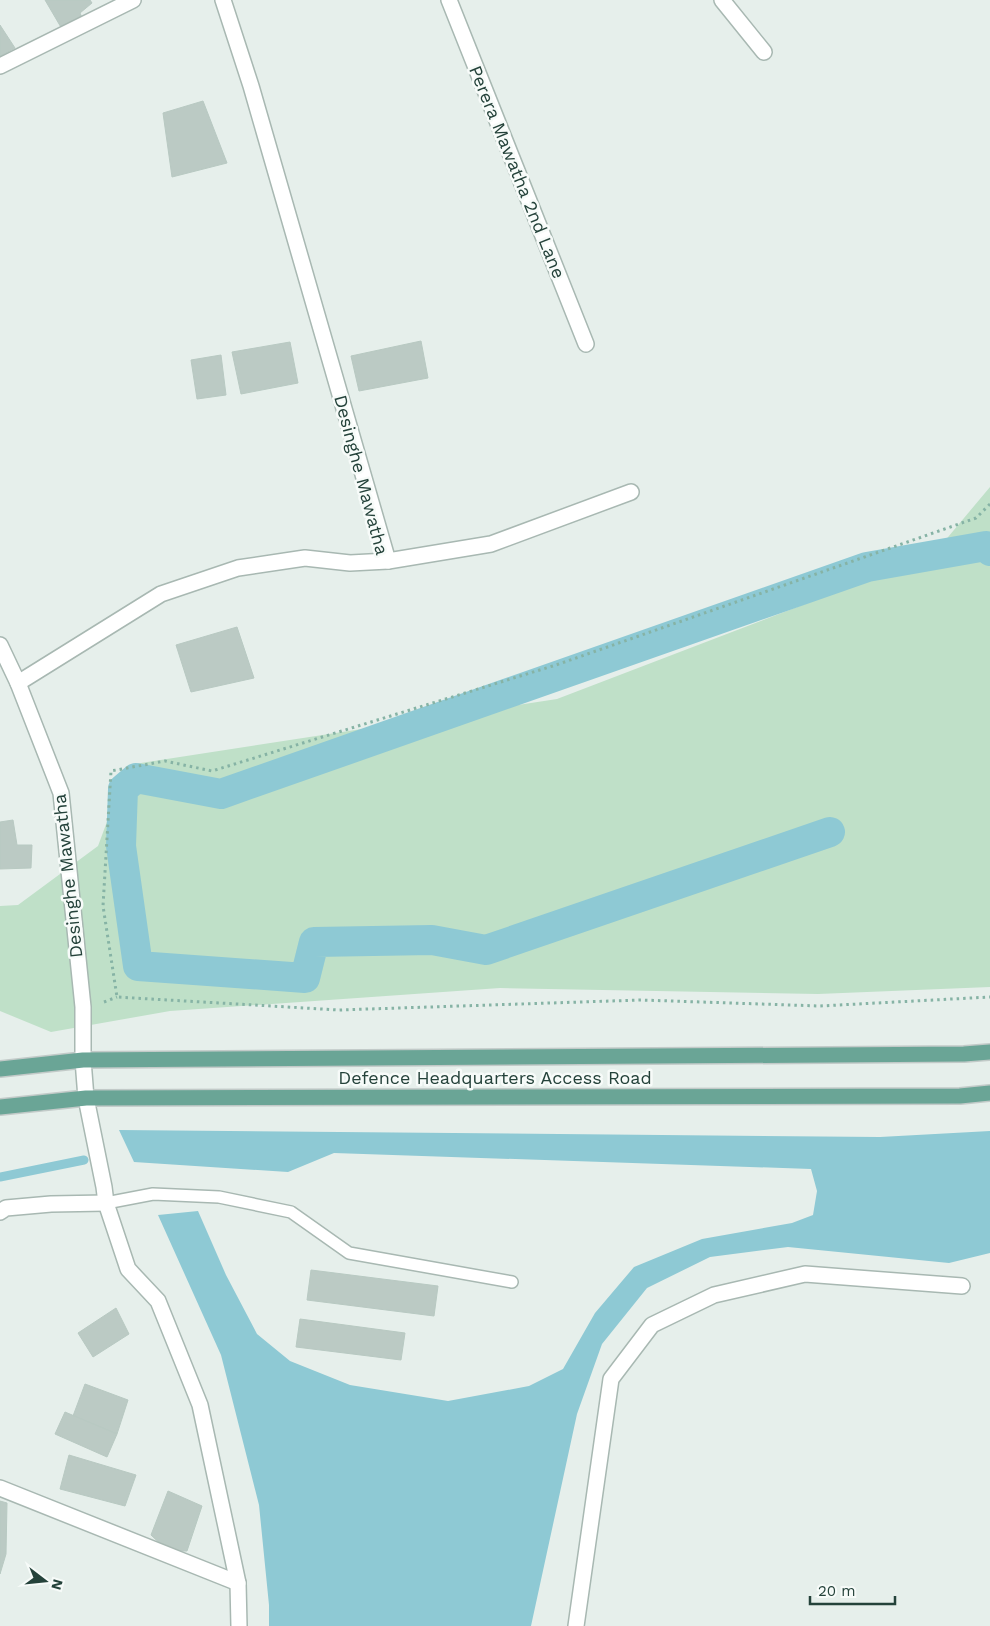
<svg xmlns="http://www.w3.org/2000/svg" width="990" height="1626" font-family="'Work Sans',sans-serif">
<style>
.green{fill:#bfe0c8}
.water{fill:#8ec9d4}
.lines{fill:none;stroke-linecap:round;stroke-linejoin:round}
.stream{stroke:#8ec9d4;stroke-width:9}
.canal{stroke:#8ec9d4;stroke-width:30}
.building{fill:#bbcac4;stroke:#b8c9c2}
.lane-casing{stroke:#a8b8b2;stroke-width:14}
.street-casing{stroke:#a8b8b2;stroke-width:18}
.primary-casing{stroke:#c2cac8;stroke-width:18}
.path{stroke:#86b3a5;stroke-width:3;stroke-dasharray:2.5 4;stroke-linecap:butt}
.lane{stroke:#fff;stroke-width:11}
.street{stroke:#fff;stroke-width:15}
.primary{stroke:#6aa596;stroke-width:15}
.labels{text-anchor:middle;stroke-width:5;stroke-linejoin:round;paint-order:stroke}
.street-label{font-size:18px;fill:#24423a;stroke:#f7fbf9}
</style>
<rect width="100%" height="100%" fill="#e6efeb"/>
<!-- green -->
<path class="green" d="M990,487v500l-172,7 -318,-6 -330,23 -119,21 -51,-21v-105l18,-1 80,-59 30,-81 429,-66 376,-144z"/>
<!-- water -->
<path class="water" d="M119,1130l761,7 110,-6v122l-41,10 -161,-16 -78,10 -63,31 -45,56 -25,70 -46,212h-262v-21l-10,-100 -38,-150 -63,-140 40,-4 28,64 31,59 33,27 60,24 98,16 81,-15 34,-17 32,-56 39,-46 68,-28 90,-16 21,-8 4,-24 -6,-22 -477,-16 -46,19 -154,-10z"/>
<g class="lines">
<!-- stream -->
<path class="stream" d="M0,1177l84,-17"/>
<!-- canal -->
<path class="canal" d="M830,832l-344,118 -54,-10 -118,2 -9,36 -167,-12 -17,-120 2,-57 13,-11 85,16 646,-227 119,-21 4,5"/>
</g>
<!-- building -->
<g class="building">
<path d="M45,0h45l2,3 -12,10 3,7 -21,9z"/>
<path d="M0,25l15,23 -15,8z"/>
<path d="M203,101l24,62 -55,14 -9,-64z"/>
<path d="M421,341l7,37 -69,13 -8,-35z"/>
<path d="M290,342l8,41 -57,11 -9,-42z"/>
<path d="M221,355l5,40 -29,4 -6,-39z"/>
<path d="M237,627l17,51 -63,14 -15,-47z"/>
<path d="M13,820l4,25h15l-1,23 -31,1v-47z"/>
<path d="M311,1270l127,16 -4,30 -127,-16z"/>
<path d="M116,1308l13,26 -36,23 -15,-24z"/>
<path d="M300,1319l105,14 -4,27 -105,-13z"/>
<path d="M85,1384l43,16 -11,34 -44,-18z"/>
<path d="M65,1412l52,22 -10,23 -52,-23z"/>
<path d="M69,1455l67,20 -11,31 -65,-17z"/>
<path d="M168,1491l34,15 -15,45h-19l-17,-16z"/>
<path d="M0,1501l7,2 -1,51 -6,20z"/>
</g>
<g class="lines">
<defs>
<path id="lane" d="M106,1203l47,-9 66,3 72,15 58,41 163,29"/>
<g id="street">
<path d="M223,0l28,86 137,475"/>
<path d="M449,0l137,344"/>
<path d="M722,0l42,52"/>
<path d="M0,66l133,-66"/>
<path d="M0,645l18,38 43,110 22,214v53l3,38 18,89 2,16 22,66 30,32 42,104 38,178 1,43"/>
<path d="M18,683l143,-89 77,-26 67,-10 45,5 38,-2 103,-17 140,-52"/>
<path d="M0,1212l6,-4 45,-4 55,-1"/>
<path d="M0,1488l238,95"/>
<path d="M576,1626l35,-247 41,-54 62,-30 91,-21 157,12"/>
</g>
<g id="primary">
<path d="M0,1069l83,-9 881,-6 26,-2"/>
<path d="M0,1107l86,-9 874,-2 30,-3"/>
</g>
</defs>
<!-- lane casing -->
<use href="#lane" class="lane-casing"/>
<!-- street casing -->
<use href="#street" class="street-casing"/>
<!-- primary casing -->
<use href="#primary" class="primary-casing"/>
<!-- path -->
<g class="path">
<path d="M990,504l-14,14 -420,147 -344,106 -47,-10 -54,10 -8,135 14,91 222,13 302,-10 179,6 170,-9"/>
<path d="M104,1002l13,-5"/>
</g>
<!-- lane -->
<use href="#lane" class="lane"/>
<!-- street -->
<use href="#street" class="street"/>
<!-- primary -->
<use href="#primary" class="primary"/>
</g>
<g class="labels">
<!-- street labels -->
<g class="street-label">
<text transform="translate(517 172) rotate(68)" y="6">Perera Mawatha 2nd Lane</text>
<text transform="translate(361 475) rotate(75)" y="6">Desinghe Mawatha</text>
<text transform="translate(68 876) rotate(-96)" y="6">Desinghe Mawatha</text>
<text x="495" y="1084">Defence Headquarters Access Road</text>
</g>
</g>
<!-- north arrow -->
<g transform="translate(45 1581) rotate(106)" stroke="#f7fbf9" stroke-width="4" paint-order="stroke">
<path d="M0-4L9 19L0 12L-9 19Z" fill="#24423a"/>
<text y="-8" font-size="14" font-weight="bold" text-anchor="middle" fill="#24423a">N</text>
</g>
<!-- scale -->
<path d="M810 1596v8h85v-8" fill="none" stroke="#24423a" stroke-width="2.5"/>
<text x="818" y="1596" font-size="15" fill="#24423a" stroke="#f7fbf9" stroke-width="4" paint-order="stroke">20 m</text>
</svg>
